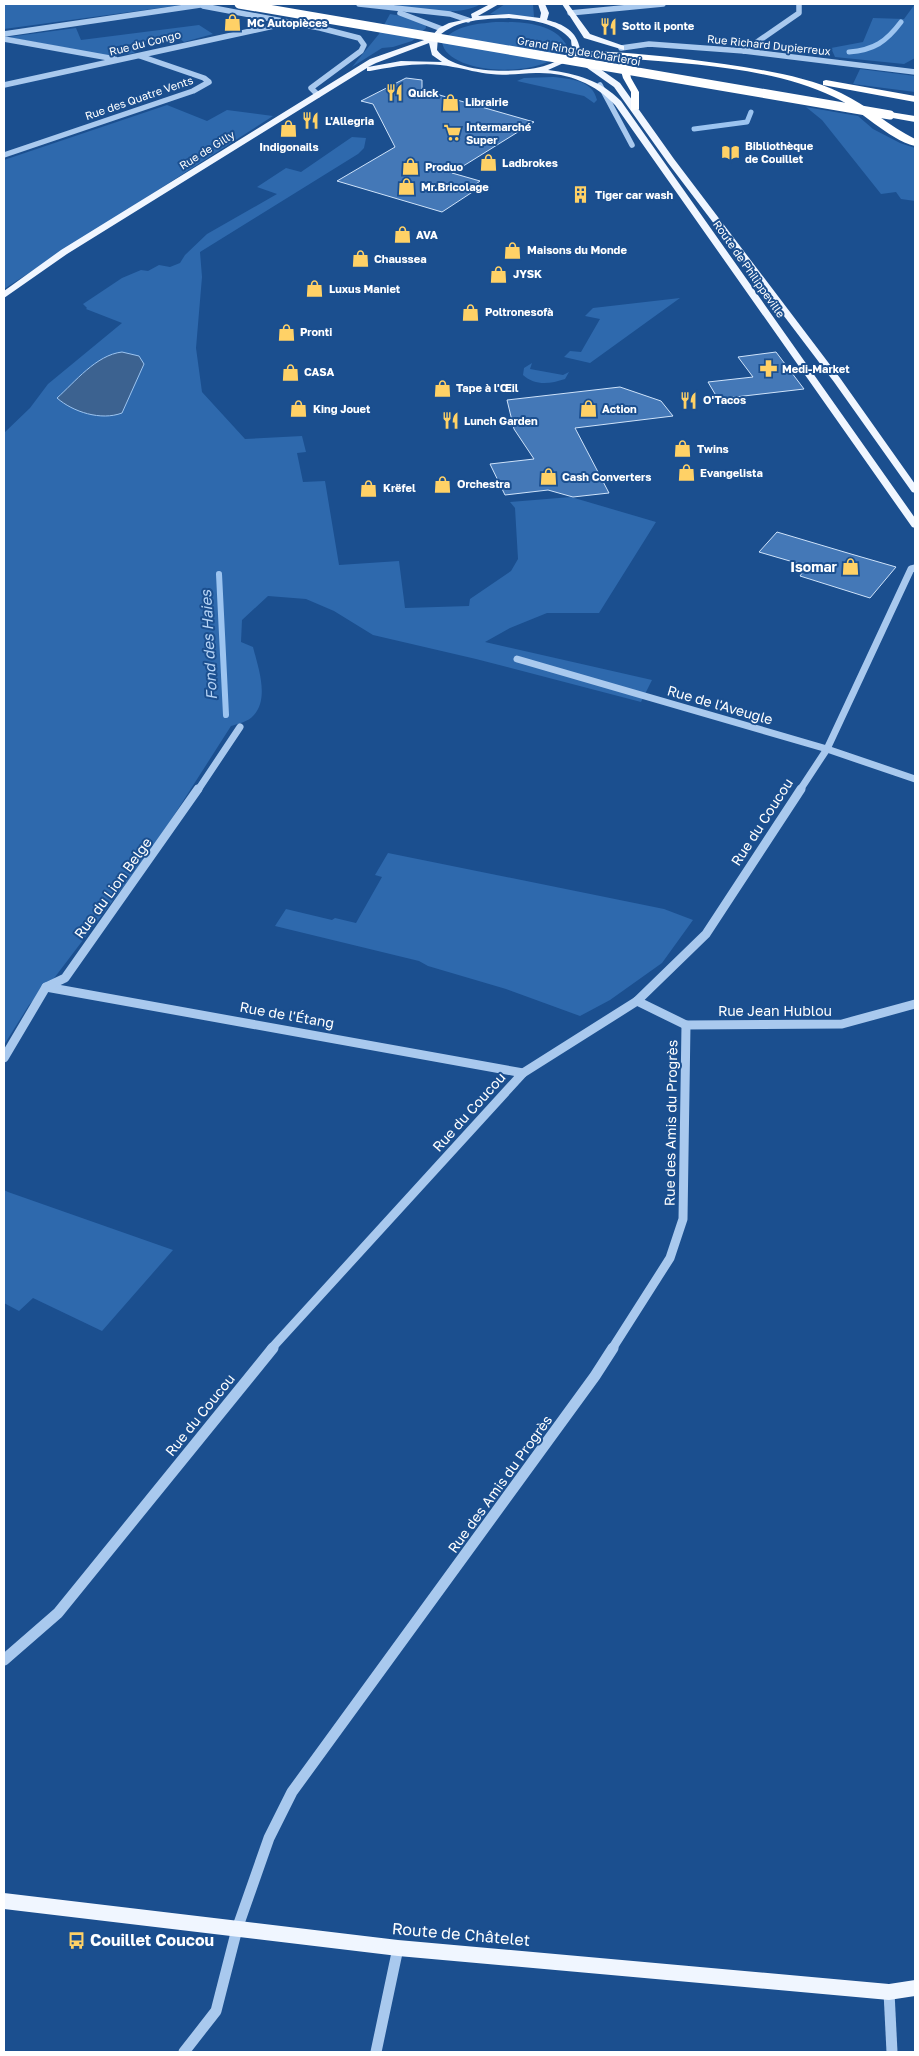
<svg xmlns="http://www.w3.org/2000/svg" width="919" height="2056" font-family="'Golos Text',sans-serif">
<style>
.green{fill:#2e69ad}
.water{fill:#3c6290;stroke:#9cc4f0}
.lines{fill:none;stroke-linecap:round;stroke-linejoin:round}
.stream-far1{stroke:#9cc4f0;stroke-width:5}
.stream{stroke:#9cc4f0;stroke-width:6}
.building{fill:#4478b7;stroke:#cfe3fa}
.minor-far3{stroke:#a9c9ee;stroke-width:5.5}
.minor-far2{stroke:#a9c9ee;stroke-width:7}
.minor-far1{stroke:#a9c9ee;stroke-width:9}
.minor{stroke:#a9c9ee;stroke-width:11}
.major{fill:#f0f6ff;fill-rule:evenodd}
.highway{fill:#fff;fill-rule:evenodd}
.highway-bridge{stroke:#fff;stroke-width:9}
.labels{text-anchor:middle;stroke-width:4;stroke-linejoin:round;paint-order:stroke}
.far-poi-label{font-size:11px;font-weight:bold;fill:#fff;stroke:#1b4f8f;text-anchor:start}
.far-street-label{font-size:11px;fill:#fff;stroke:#1b4f8f}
.poi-label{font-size:14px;font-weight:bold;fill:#fff;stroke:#1b4f8f;text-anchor:end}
.street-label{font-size:14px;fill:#fff;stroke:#1b4f8f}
.water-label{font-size:15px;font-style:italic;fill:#b5d3f5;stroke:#1b4f8f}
.near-street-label{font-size:16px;fill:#fff;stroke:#1b4f8f}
.near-poi-label{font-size:16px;font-weight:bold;fill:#fff;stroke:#1b4f8f;text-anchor:start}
</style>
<rect width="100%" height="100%" fill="#1b4f8f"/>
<!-- green -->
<g class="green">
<path d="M4,4h185l-185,25z"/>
<path d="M385,4h96c-27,15 -67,3 -96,0z"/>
<path d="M505,4h28l1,13 -44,-3z"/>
<path d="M915,4v54l-11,6 -69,-7 -4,-9 32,-6 10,-24 31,1z"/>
<path d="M390,14l35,6 1,8 -14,13 -19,6 -11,1 -30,19 27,-33z"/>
<path d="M496,22c24,0 56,0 70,22 -8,35 -119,34 -124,-2 13,-17 34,-18 54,-20z"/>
<path d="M199,25l14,9 -29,8 -10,-8 -47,11 8,8 -26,3 -101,-19 68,-9 5,12z"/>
<path d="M860,69l55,7v16l-62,-8z"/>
<path d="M553,77c19,2 39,3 44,23l-3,3 -10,-7 -67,-15 7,-3z"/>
<path d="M167,105l40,16 20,-11 46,6 -269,173v-129z"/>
<path d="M806,107l52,9 15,13 27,14 15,5v53l-14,-2 -5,-7 -15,2 -59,-74z"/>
<path d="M352,137l14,1 -2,10 -6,6 -158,98 2,25 -6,71 6,44 43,47 57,-3 4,16 -9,1 6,29 22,-1 14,84 60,-4 6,47 64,-2 1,-7 41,-28 7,-12 -3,-51 -5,-6 61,-5 85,25 -57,91h-52l-37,15 -25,14 167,38 -11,22 -165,-43 -103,-24 -39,-24 -28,-12 -38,-3 -26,24 -1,22 12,5c5,20 17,52 0,69 -4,5 -15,8 -22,10l-76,119 -100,132 -26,28 -25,40v-612l26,-25 18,-24 74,-61 -36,-14 1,-1 -4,-4 39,-26 19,-8 7,1 11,-6 11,2 10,-4 5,-8 22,-21 70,-40 -20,-7 29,-19 15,4z"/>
<path d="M680,298l-90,65 -26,-6 6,-6 11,1 19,-33 -15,-3 8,-8z"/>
<path d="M532,363l-2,6 33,6 6,-3 -4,7c-15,5 -30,7 -42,-4l1,-7z"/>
<path d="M388,853l276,56 29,11 -31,43 -52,37 -30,16 -74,-27 -78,-23 -9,-5 -144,-35 11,-17 46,11 3,-2 21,5 26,-46 -7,-2z"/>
<path d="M4,1190l4,2 165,58 -71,81 -69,-33 -14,13 -15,-8z"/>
</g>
<!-- water -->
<path class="water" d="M122,352l17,4 5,8 -22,49c-21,8 -49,-1 -65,-15 18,-16 39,-43 65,-46z"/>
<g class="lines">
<!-- stream-far1 -->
<g class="stream-far1">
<path d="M849,52c25,-2 37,-10 52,-30"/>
<path d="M694,129l53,-7 4,-10"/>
</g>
<!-- stream -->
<path class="stream" d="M219,574l7,141"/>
</g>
<!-- building -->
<g class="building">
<path d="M406,78l16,2v10l112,32 -82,51 28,8 -12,9 6,1 -32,21 -105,-31 58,-34 -22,-43 -12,-3z"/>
<path d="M776,352l28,37 -86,10 -10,-17 45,-5 -15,-20z"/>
<path d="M620,387l41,14 12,15 -98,12 34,65 -36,4 -25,-7 -43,5 -15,-31 44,-5 -20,-30 -7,-29z"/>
<path d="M777,532l74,22 45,13 -26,31 -70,-22 7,-10 -48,-14z"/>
</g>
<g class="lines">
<!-- minor-far3 -->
<g class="minor-far3">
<path d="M359,4l91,10 18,6"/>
<path d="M203,6l117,22 39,10 5,7 -3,6 -50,37 7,7"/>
<path d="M400,13l42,16"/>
<path d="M570,13l93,-9"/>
<path d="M4,34l203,-30"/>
<path d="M4,39l111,20"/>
<path d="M621,48l28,-4 95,7 171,21"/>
<path d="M744,51l55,-38v-9"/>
<path d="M4,85l288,-63"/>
<path d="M600,85l32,60"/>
<path d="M4,155l189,-64 16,-9 -5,-4 -64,-22"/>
</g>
<!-- minor-far2 -->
<g class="minor-far2">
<path d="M517,659l310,90 88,30"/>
<path d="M198,790l42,-63"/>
<path d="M800,790l27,-41 84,-180 4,-1"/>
</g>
<!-- minor-far1 -->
<g class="minor-far1">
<path d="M46,987l477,86"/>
<path d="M637,1001l49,24 156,-1 73,-20"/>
<path d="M4,1058l42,-71 19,-9 133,-189"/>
<path d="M271,1349l252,-276 114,-72 69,-67 95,-145"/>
<path d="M612,1349l58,-91 13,-39 3,-194"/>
</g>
<!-- minor -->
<g class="minor">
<path d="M4,1660l54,-47 215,-265"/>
<path d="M889,1992l3,60"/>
<path d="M184,2052l32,-41 21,-82 32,-91 23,-46 303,-416 18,-28"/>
<path d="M376,2052l22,-104"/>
</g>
<!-- major -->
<g class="major">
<path d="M490,4h9l-21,12 31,-2 31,4 1,-5 -3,-9h7l4,9 -2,7c16,4 30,11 33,29l-12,12 -20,9c29,4 52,10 73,31l294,417v10l-3,-1 -297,-422c-20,-22 -49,-33 -79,-32 -15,0 -30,3 -45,1 -13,-1 -25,-5 -38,-7 -25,-6 -58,-1 -83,4h-3v-3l-300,186 -63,44v-7l57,-41 309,-191 60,-21 9,-10 10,-5 23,-5 -1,-4zM509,18c21,2 48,4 62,22l1,9c-7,7 -15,13 -25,16 -26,9 -92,10 -110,-15l1,-13c18,-18 47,-18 71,-19zM429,43l3,12 10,7 -41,-1 -33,6 8,-4z"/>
<path d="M562,4h6l22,30 34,12v4l-40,-12z"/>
<path d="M580,59h6l34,24 54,76 166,219 75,106v9l-3,-1 -78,-110 -166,-219 -54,-76 -34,-24z"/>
<path d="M4,1893l394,47 491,44 26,-4v16l-26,4 -491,-44 -394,-47z"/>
</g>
<!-- highway -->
<g class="highway">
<path d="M573,51c51,0 101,6 151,13 39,6 81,12 117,29 27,13 48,33 74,46v7c-28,-7 -54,-37 -81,-49 -58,-28 -137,-33 -201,-38l-5,5 3,14 8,14v17l-8,2v-19l-8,-14 -4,-14 5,-6 -54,-2v-4z"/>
<path d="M826,80l89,16v6l-92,-17v-4z"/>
<path d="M890,112l25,4v6l-28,-5 -2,-2z"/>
</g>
<!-- highway-bridge -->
<path class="highway-bridge" d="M239,4l651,111"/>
</g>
<!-- icons -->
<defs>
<symbol id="shop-bare" viewBox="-9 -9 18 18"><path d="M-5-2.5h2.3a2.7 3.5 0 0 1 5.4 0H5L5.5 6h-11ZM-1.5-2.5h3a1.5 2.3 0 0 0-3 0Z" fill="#ffd166" stroke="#1b4f8f" stroke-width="2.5" paint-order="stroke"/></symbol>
<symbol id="restaurant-bare" viewBox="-9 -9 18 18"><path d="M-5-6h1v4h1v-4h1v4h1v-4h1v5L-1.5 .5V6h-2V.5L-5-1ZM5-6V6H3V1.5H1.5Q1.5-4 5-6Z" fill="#ffd166" stroke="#1b4f8f" stroke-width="2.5" paint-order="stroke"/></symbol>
<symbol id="supermarket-bare" viewBox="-9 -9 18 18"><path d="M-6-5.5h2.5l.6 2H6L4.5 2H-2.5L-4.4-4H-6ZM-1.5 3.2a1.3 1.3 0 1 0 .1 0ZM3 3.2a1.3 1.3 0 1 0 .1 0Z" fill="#ffd166" stroke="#1b4f8f" stroke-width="2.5" paint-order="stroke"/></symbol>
<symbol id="library-bare" viewBox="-9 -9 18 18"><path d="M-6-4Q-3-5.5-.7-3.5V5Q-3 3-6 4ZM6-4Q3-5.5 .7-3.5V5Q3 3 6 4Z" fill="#ffd166" stroke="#1b4f8f" stroke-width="2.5" paint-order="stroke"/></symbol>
<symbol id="building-bare" viewBox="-9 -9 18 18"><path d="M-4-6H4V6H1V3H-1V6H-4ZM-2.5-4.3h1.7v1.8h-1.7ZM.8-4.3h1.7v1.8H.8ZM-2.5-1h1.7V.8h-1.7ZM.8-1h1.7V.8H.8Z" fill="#ffd166" stroke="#1b4f8f" stroke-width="2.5" paint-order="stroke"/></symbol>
<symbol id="pharmacy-bare" viewBox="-9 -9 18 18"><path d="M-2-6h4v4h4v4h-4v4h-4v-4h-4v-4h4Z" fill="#ffd166" stroke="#1b4f8f" stroke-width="2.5" paint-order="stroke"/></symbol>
<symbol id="bus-bare" viewBox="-9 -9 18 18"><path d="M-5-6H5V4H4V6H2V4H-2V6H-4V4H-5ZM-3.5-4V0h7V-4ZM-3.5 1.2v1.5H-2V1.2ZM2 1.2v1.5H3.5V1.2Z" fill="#ffd166" stroke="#1b4f8f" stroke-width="2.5" paint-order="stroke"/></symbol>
</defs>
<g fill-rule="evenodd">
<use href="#shop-bare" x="220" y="10" width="25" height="25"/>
<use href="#restaurant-bare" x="596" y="14" width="25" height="25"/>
<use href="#restaurant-bare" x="382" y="80" width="25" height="25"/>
<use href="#shop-bare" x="438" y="90" width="25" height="25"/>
<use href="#restaurant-bare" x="298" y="108" width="25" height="25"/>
<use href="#shop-bare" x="276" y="116" width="25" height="25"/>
<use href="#supermarket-bare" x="440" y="120" width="25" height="25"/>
<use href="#library-bare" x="718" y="140" width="25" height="25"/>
<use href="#shop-bare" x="476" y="150" width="25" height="25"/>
<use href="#shop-bare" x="398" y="154" width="25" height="25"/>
<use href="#shop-bare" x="394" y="174" width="25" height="25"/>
<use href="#building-bare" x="568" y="182" width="25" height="25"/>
<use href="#shop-bare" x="390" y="222" width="25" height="25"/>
<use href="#shop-bare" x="500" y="238" width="25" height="25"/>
<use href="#shop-bare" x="348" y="246" width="25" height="25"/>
<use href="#shop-bare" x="486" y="262" width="25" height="25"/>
<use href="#shop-bare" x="302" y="276" width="25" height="25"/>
<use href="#shop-bare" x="458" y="300" width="25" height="25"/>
<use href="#shop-bare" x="274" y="320" width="25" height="25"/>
<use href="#pharmacy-bare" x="756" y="356" width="25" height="25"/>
<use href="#shop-bare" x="278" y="360" width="25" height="25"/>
<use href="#shop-bare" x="430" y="376" width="25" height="25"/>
<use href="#restaurant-bare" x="676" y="388" width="25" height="25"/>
<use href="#shop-bare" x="286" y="396" width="25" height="25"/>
<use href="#shop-bare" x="576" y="396" width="25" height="25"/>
<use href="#restaurant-bare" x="438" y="408" width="25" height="25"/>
<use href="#shop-bare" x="670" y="436" width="25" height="25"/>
<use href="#shop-bare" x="674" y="460" width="25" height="25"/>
<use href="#shop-bare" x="536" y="464" width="25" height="25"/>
<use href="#shop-bare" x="430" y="472" width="25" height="25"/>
<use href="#shop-bare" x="356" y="476" width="25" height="25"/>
<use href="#shop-bare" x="838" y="554" width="25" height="25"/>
<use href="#bus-bare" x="64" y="1928" width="25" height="25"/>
</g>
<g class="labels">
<!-- far-poi labels -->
<g class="far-poi-label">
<text x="247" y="27">MC Autopièces</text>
<text x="622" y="30">Sotto il ponte</text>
<text x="408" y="97">Quick</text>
<text x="465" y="106">Librairie</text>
<text x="325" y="125">L'Allegria</text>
<text x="466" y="131">Intermarché<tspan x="466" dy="13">Super</tspan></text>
<text x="745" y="150">Bibliothèque<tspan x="745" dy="13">de Couillet</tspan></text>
<text x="289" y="151" text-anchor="middle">Indigonails</text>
<text x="502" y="167">Ladbrokes</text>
<text x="425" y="171">Produo</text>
<text x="421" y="191">Mr.Bricolage</text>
<text x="595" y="199">Tiger car wash</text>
<text x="416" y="239">AVA</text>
<text x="527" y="254">Maisons du Monde</text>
<text x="374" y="263">Chaussea</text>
<text x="513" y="278">JYSK</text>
<text x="329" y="293">Luxus Maniet</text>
<text x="485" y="316">Poltronesofà</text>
<text x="300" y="336">Pronti</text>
<text x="782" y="373">Medi-Market</text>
<text x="304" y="376">CASA</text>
<text x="456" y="392">Tape à l'Œil</text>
<text x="703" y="404">O'Tacos</text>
<text x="313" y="413">King Jouet</text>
<text x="602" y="413">Action</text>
<text x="464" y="425">Lunch Garden</text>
<text x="697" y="453">Twins</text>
<text x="700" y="477">Evangelista</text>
<text x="562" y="481">Cash Converters</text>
<text x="457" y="488">Orchestra</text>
<text x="383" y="492">Krëfel</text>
</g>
<!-- far-street labels -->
<g class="far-street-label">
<text transform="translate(145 43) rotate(-14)" y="4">Rue du Congo</text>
<text transform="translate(769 45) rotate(6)" y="4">Rue Richard Dupierreux</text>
<text transform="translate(579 51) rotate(10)" y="4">Grand Ring de Charleroi</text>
<text transform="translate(139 98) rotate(-19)" y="4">Rue des Quatre Vents</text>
<text transform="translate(207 150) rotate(-32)" y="4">Rue de Gilly</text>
<text transform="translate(749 269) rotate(55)" y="4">Route de Philippeville</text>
</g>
<!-- poi labels -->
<g class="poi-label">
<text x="837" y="572">Isomar</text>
</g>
<!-- street labels -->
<g class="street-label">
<text transform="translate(720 705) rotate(16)" y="5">Rue de l'Aveugle</text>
<text transform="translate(762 822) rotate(-57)" y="5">Rue du Coucou</text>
<text transform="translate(113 888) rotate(-54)" y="5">Rue du Lion Belge</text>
<text x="775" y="1016">Rue Jean Hublou</text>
<text transform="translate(287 1015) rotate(10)" y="5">Rue de l'Étang</text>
<text transform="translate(469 1112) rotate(-48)" y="5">Rue du Coucou</text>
<text transform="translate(671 1123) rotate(-89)" y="5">Rue des Amis du Progrès</text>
<text transform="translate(200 1415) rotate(-51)" y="5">Rue du Coucou</text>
<text transform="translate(500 1484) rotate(-54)" y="5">Rue des Amis du Progrès</text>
</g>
<!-- water labels -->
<g class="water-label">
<text transform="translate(209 645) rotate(-93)" y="5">Fond des Haies</text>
</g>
<!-- near-street labels -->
<g class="near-street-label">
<text transform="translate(461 1934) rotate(5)" y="6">Route de Châtelet</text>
</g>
<!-- near-poi labels -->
<g class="near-poi-label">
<text x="90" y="1946">Couillet Coucou</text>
</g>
</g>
<!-- border -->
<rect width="919" height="2056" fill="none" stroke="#ffffff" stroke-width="10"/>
</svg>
